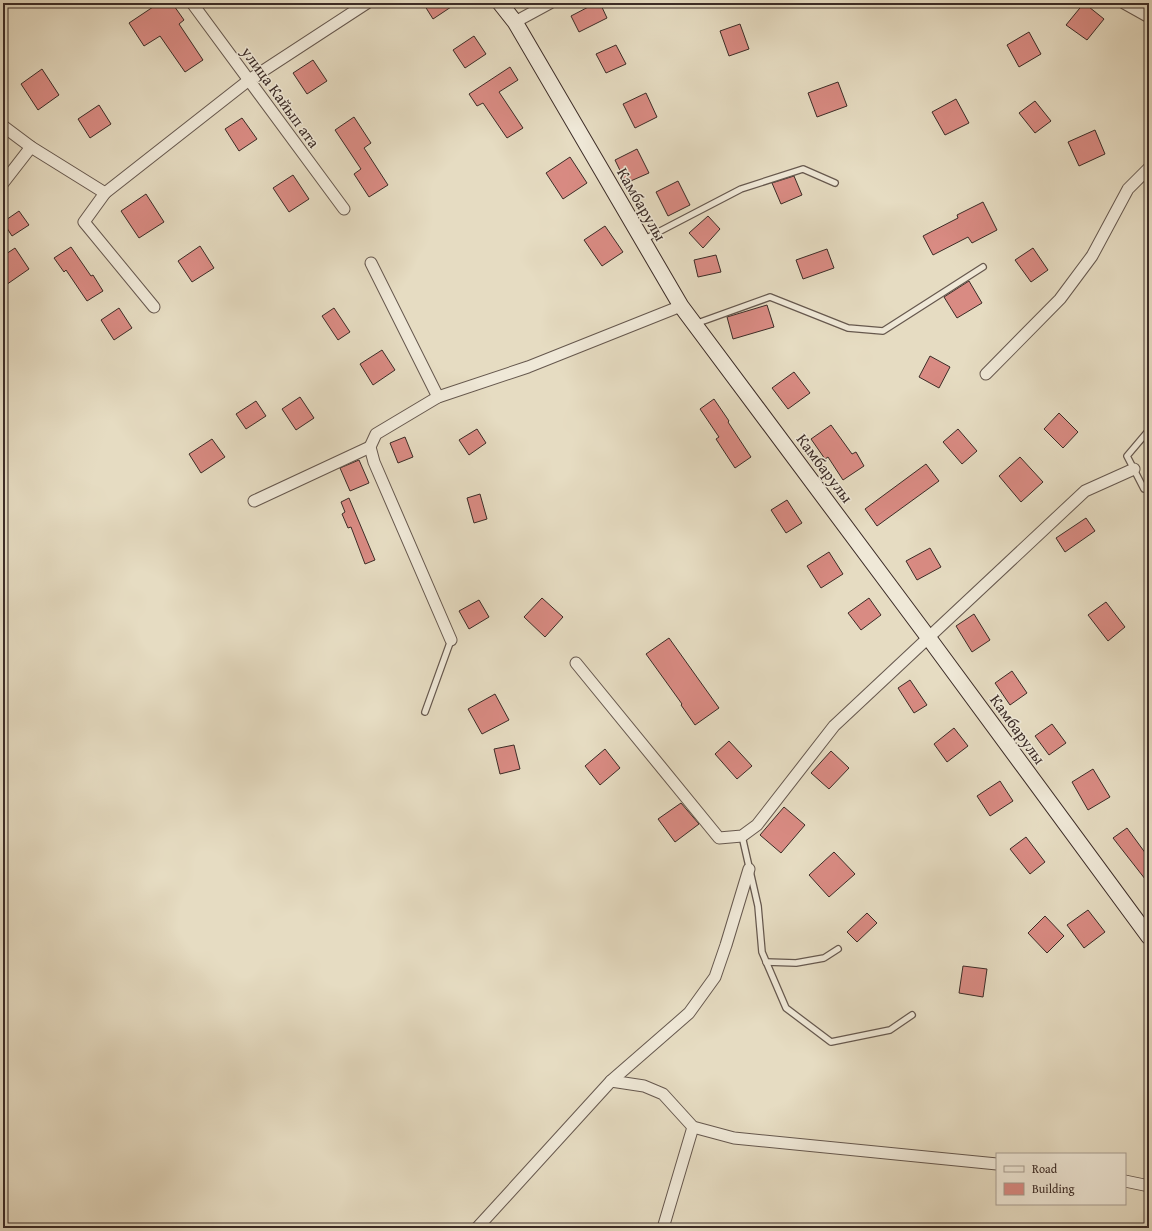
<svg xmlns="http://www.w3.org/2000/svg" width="1152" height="1231" font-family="'Gentium Book Plus',serif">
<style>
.building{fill:#d98b83;stroke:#3c2c27}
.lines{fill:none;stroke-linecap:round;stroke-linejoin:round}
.lane-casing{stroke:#66584e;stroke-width:8}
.street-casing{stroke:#66584e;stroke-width:13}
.secondary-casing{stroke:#3c2c27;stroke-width:17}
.lane{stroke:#efe8d7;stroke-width:5.5}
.street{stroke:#efe8d7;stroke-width:11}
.secondary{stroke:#efe8d7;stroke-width:15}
.labels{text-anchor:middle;stroke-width:3;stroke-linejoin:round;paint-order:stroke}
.street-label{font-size:16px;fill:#3c2c27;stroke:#efe8d7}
</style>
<rect width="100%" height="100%" fill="#e6dcc2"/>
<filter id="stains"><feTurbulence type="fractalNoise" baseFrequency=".005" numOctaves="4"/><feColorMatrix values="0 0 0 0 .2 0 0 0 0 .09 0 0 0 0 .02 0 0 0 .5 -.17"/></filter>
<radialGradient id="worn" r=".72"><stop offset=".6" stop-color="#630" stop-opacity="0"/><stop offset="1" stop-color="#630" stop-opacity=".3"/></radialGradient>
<!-- building -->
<g class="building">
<path d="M159,3h13l12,17 -5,4 24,36 -18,12 -25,-36 -16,10 -15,-23z"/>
<path d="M423,3h34l-24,16z"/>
<path d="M596,3h4l7,15 -28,14 -8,-16z"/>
<path d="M1084,3l20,16 -17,21 -21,-15z"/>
<path d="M740,24l9,25 -20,7 -9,-25z"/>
<path d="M1029,32l12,22 -22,13 -12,-22z"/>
<path d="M474,36l12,18 -21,14 -12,-18z"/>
<path d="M616,45l10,19 -20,9 -10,-19z"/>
<path d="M313,60l14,21 -20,13 -14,-21z"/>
<path d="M510,67l8,13 -19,12 24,36 -16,10 -24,-35 -6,3 -8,-12z"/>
<path d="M42,69l17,26 -21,15 -17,-26z"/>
<path d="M838,82l9,24 -30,11 -9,-24z"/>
<path d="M646,93l11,24 -22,11 -12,-24z"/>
<path d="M956,99l13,24 -24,12 -13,-23z"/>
<path d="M1035,101l16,20 -16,12 -16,-20z"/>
<path d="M99,105l12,19 -21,14 -12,-19z"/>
<path d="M354,117l17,26 -7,5 24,37 -19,12 -15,-23 7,-5 -26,-39z"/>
<path d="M242,118l15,21 -18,12 -14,-22z"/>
<path d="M1095,130l10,24 -26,12 -11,-24z"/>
<path d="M637,149l12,24 -23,10 -11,-23z"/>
<path d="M570,157l17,26 -24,16 -17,-26z"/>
<path d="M293,175l16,24 -20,13 -16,-24z"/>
<path d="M794,176l8,19 -21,9 -9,-21z"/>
<path d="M678,181l12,24 -22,11 -12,-24z"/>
<path d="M146,194l18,28 -25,16 -18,-27z"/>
<path d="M983,202l14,28 -25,13 -4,-6 -35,18 -10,-19 35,-18 -1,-3z"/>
<path d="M19,211l10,14 -17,11 -9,-14z"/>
<path d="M708,216l12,13 -17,19 -14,-15z"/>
<path d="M605,226l18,26 -21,14 -18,-26z"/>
<path d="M200,246l14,22 -22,14 -14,-21z"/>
<path d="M71,247l20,29 2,-1 10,16 -16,10 -21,-31 -2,2 -10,-14z"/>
<path d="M15,248l14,21 -26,18v-31z"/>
<path d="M1033,248l15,22 -17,12 -16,-22z"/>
<path d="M827,249l7,19 -31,11 -7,-19z"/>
<path d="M716,255l5,17 -23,5 -4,-17z"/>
<path d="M969,281l13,22 -25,15 -13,-21z"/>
<path d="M767,305l7,22 -41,12 -6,-22z"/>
<path d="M119,308l13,20 -18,12 -13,-20z"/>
<path d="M334,308l16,24 -12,8 -16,-24z"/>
<path d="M382,350l13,20 -22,15 -13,-21z"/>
<path d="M930,356l20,11 -11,21 -20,-11z"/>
<path d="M794,372l16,21 -22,16 -16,-21z"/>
<path d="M300,397l14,21 -18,12 -14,-21z"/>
<path d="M714,399l15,22 -1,1 23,35 -16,11 -19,-29 3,-2 -19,-28z"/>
<path d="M256,401l10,15 -20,13 -10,-15z"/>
<path d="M1059,413l19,19 -15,16 -19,-19z"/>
<path d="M831,425l21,29 4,-2 8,14 -21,14 -15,-23 -3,2 -14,-20z"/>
<path d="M477,429l9,14 -17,12 -10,-15z"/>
<path d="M958,429l19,22 -15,13 -19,-22z"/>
<path d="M405,437l8,20 -15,6 -8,-20z"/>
<path d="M212,439l13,18 -24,16 -12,-19z"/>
<path d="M1020,457l23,25 -22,20 -22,-26z"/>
<path d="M359,460l10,23 -19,8 -10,-23z"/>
<path d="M926,464l13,17 -62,45 -12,-17z"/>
<path d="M480,494l7,25 -13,4 -7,-25z"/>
<path d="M349,498l26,62 -10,4 -14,-37 -3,1 -6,-14 3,-2 -4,-10z"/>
<path d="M787,500l15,23 -16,10 -15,-23z"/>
<path d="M1086,518l9,13 -30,21 -9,-14z"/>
<path d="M930,548l11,19 -24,13 -11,-19z"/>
<path d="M829,552l14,22 -22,14 -14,-22z"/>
<path d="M542,598l21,19 -18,20 -21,-20z"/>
<path d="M869,598l12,17 -20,15 -13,-17z"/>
<path d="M479,600l10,17 -20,12 -10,-18z"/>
<path d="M1106,602l19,25 -17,14 -20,-26z"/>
<path d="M974,614l16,26 -18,12 -16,-26z"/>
<path d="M669,638l50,70 -24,17 -14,-20 1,-1 -36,-50z"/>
<path d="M1012,671l15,22 -17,12 -15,-22z"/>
<path d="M910,680l17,25 -13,8 -16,-25z"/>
<path d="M495,694l14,26 -27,14 -14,-25z"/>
<path d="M1052,724l14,19 -17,12 -14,-19z"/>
<path d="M954,728l14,18 -21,16 -13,-18z"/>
<path d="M729,741l23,25 -15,13 -22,-25z"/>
<path d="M514,745l6,24 -20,5 -6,-25z"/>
<path d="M605,749l15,19 -20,17 -15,-19z"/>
<path d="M831,751l18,17 -20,21 -18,-16z"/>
<path d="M1093,769l17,28 -22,13 -16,-28z"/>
<path d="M1000,781l13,20 -23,15 -13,-20z"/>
<path d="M681,803l18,21 -24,18 -17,-23z"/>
<path d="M784,807l21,18 -24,28 -21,-18z"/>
<path d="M1127,828l22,30v26l-36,-46z"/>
<path d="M1026,837l19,25 -15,12 -20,-25z"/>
<path d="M834,852l21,22 -26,23 -20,-22z"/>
<path d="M1088,910l17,22 -21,16 -17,-23z"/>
<path d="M867,913l10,10 -20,19 -10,-10z"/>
<path d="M1045,916l19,20 -17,17 -19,-20z"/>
<path d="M963,966l24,3 -4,28 -24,-4z"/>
</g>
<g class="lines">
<defs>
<g id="lane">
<path d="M643,240l98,-51 62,-20 32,14"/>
<path d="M695,324l75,-27 78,31 35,3 100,-64"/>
<path d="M1149,430l-22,26 17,33h5"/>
<path d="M425,712l26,-72"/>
<path d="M742,836l16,70 4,46 24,56 45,34 59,-12 22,-15"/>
<path d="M766,962l30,1 28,-5 14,-9"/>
</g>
<g id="street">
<path d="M192,3l152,206"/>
<path d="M1124,3l25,14"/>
<path d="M515,22l35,-19"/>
<path d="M3,126l28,21 74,46 -21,29 70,85"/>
<path d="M3,183l28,-36"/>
<path d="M105,193l144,-113 118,-77"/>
<path d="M371,263l67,134"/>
<path d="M986,374l74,-75 32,-43 36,-67 21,-21"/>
<path d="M254,501l116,-54"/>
<path d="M451,640l-77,-178 -4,-15 6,-13 62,-37 90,-30 153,-61"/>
<path d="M576,663l143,175 23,-2 15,-11 77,-99 251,-235 49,-22"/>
<path d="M611,1081l33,5 19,8 30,33 41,11 263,26"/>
<path d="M1125,1181l24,5"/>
<path d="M477,1228l134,-147 78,-68 26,-36 11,-32 23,-76"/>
<path d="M663,1228l30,-101"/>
</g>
<path id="secondary" d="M500,3l15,19 166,284 247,331 221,300"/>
</defs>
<!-- lane casing -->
<use href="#lane" class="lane-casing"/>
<!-- street casing -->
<use href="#street" class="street-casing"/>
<!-- secondary casing -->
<use href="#secondary" class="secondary-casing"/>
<!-- lane -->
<use href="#lane" class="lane"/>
<!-- street -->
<use href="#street" class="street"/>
<!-- secondary -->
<use href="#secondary" class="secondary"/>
</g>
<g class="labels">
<!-- street labels -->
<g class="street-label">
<text transform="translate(281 97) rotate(54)" y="6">улица Кайып ата</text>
<text transform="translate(642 204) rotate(60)" y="6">Камбарулы</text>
<text transform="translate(825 468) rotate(53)" y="6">Камбарулы</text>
<text transform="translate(1018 729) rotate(54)" y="6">Камбарулы</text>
</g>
</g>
<!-- margin -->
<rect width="1152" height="1231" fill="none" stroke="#e6dcc2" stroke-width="16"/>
<rect x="4" y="4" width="1144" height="1223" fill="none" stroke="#3c2c27" stroke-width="2"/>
<rect x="8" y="8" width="1136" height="1215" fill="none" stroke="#3c2c27"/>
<!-- legend -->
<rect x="996" y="1153" width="130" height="52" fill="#efe8d7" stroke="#a79d91"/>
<rect x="1004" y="1166" width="20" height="6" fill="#efe8d7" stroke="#a79d91"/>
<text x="1032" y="1173" font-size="12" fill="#3c2c27">Road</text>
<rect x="1004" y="1183" width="20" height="12" fill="#d98b83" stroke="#a79d91"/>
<text x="1032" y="1193" font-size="12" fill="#3c2c27">Building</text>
<rect width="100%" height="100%" filter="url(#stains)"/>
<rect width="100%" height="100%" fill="url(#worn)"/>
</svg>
